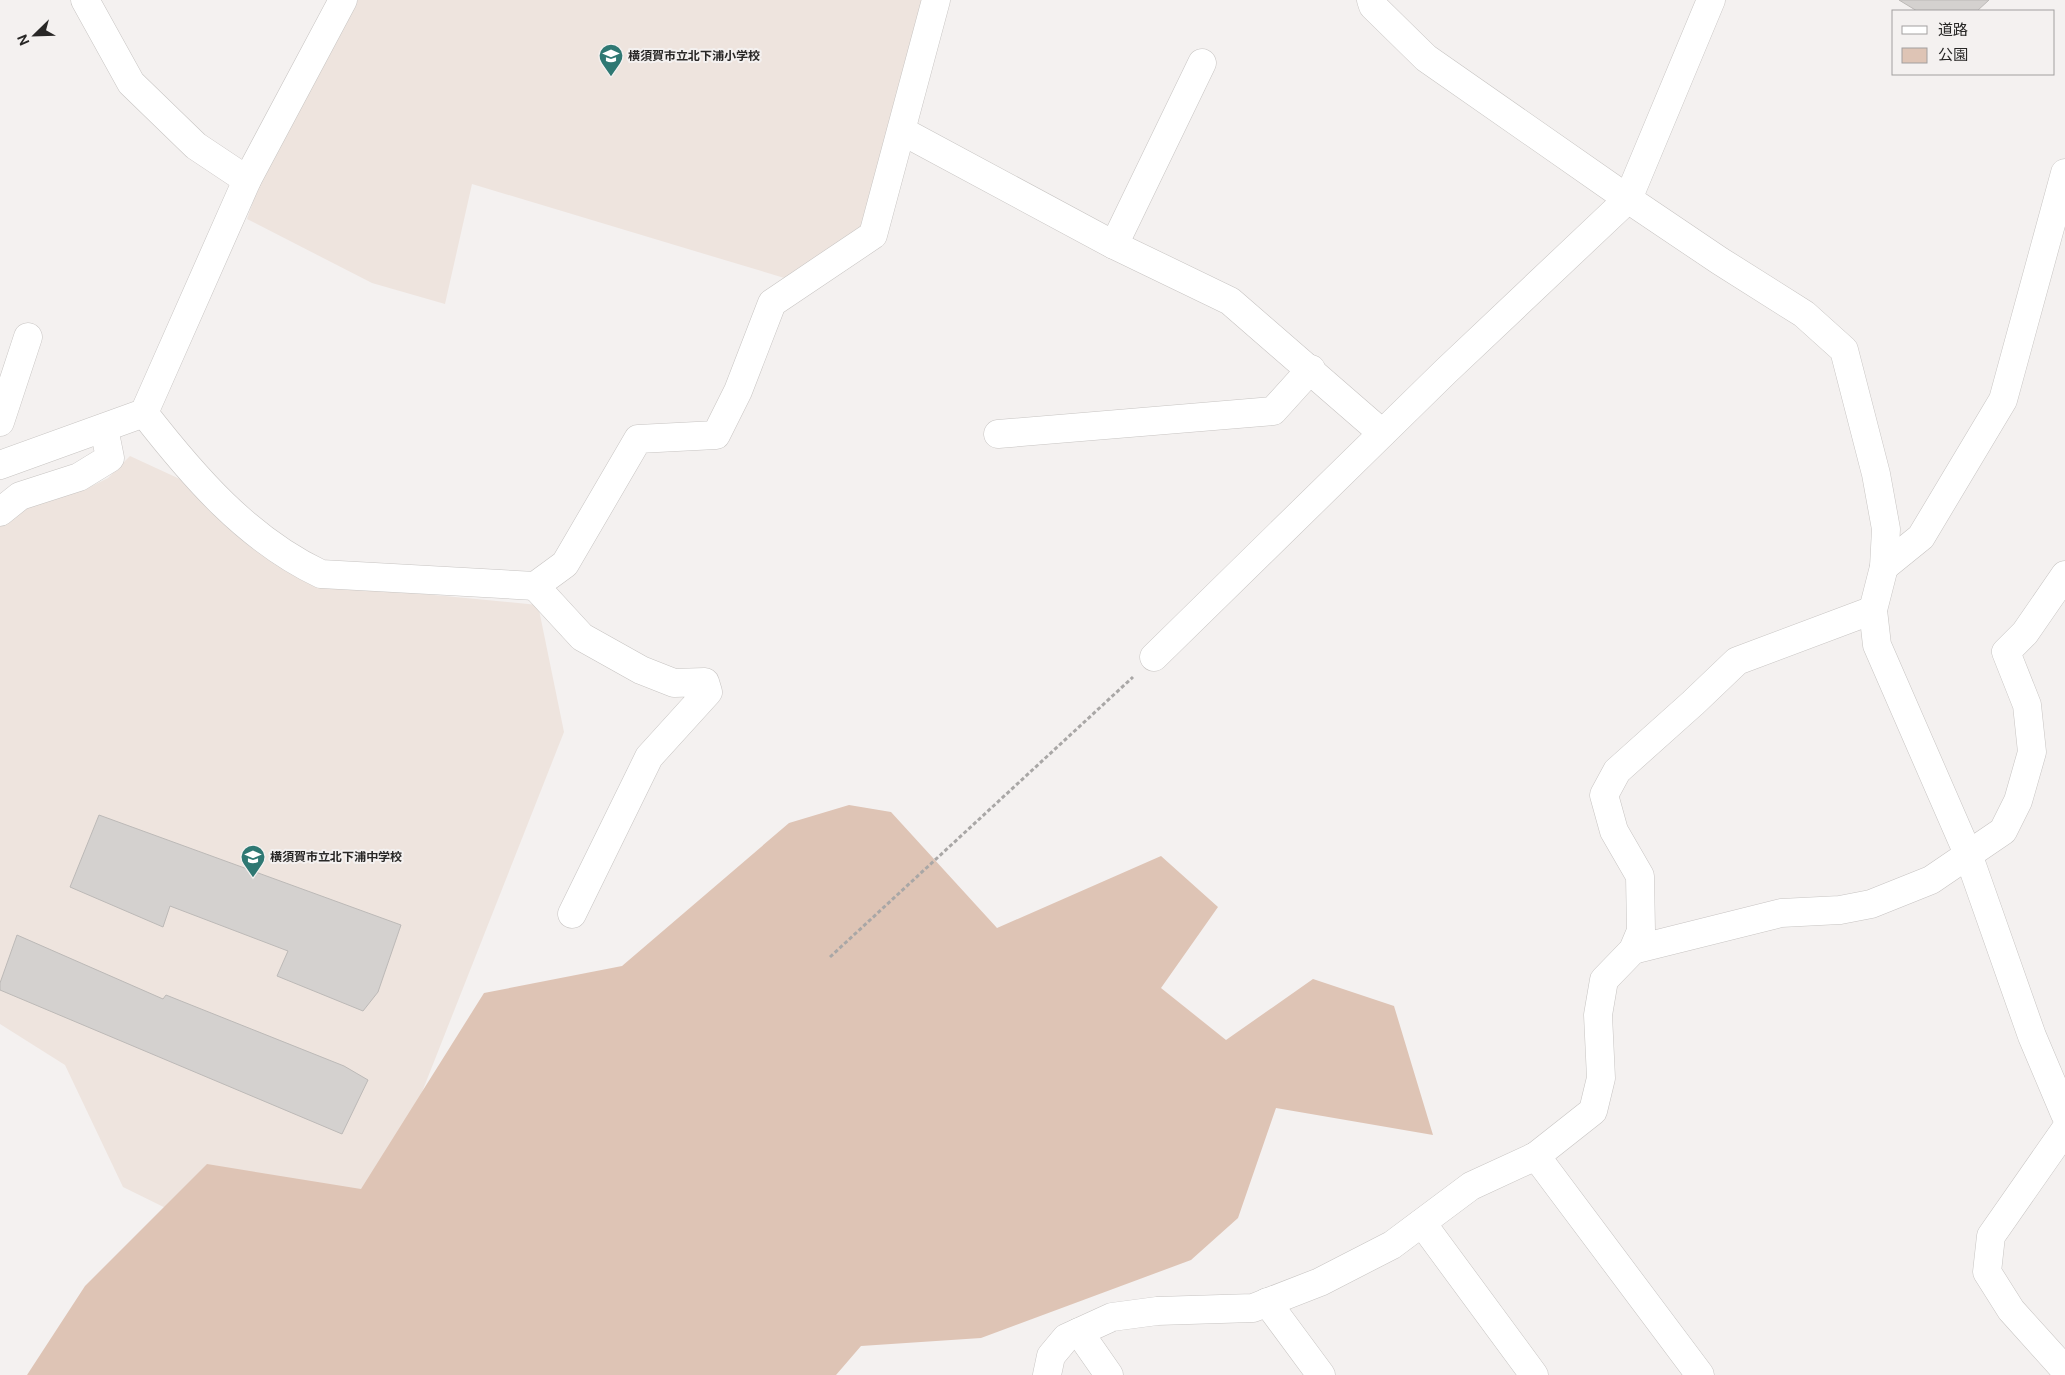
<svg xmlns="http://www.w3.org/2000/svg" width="2065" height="1375" font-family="'DM Sans','Noto Sans JP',sans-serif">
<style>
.built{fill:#eee4de}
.green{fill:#dec4b5}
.building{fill:#d4d1cf;stroke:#bcb9b7}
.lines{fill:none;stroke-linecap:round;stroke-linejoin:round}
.minor-casing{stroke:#c7c4c2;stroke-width:29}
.path{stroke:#a9a7a6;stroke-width:3;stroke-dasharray:4 2.5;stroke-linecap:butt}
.minor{stroke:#fff;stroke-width:28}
.labels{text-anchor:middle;stroke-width:4;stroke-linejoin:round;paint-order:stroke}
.poi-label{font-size:12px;font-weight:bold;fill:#282726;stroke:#f4f1f0;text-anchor:start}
</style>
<rect width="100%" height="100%" fill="#f4f1f0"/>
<!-- built -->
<g class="built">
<path d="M358,0h568l-54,226 -81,54 -319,-96 -27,120 -73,-21 -125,-64 23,-66z"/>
<path d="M130,456l78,36 68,68 33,23 229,22 26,127 -194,492 -66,52 -181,-89 -58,-122 -65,-41v-528l76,-31 10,24 22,-11z"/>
</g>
<!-- green -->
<path class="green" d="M849,805l42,7 106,116 164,-72 57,51 -57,81 65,52 87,-61 81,27 39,129 -157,-27 -38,110 -47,42 -210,78 -120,8 -25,29h-809l58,-89 122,-122 154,25 123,-196 138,-27 167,-143z"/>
<!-- building -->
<g class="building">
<path d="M1899,0h90l-12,11h-60z"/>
<path d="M99,815l302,110 -23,67 -15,19 -86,-35 11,-25 -118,-45 -7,21 -93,-40z"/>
<path d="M17,935l146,64 3,-4 178,71 24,14 -26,54 -342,-144v-7z"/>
</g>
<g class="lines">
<defs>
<g id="minor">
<path d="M85,0l46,83 65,63 51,34"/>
<path d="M1371,0l2,6 53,52 202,141 92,62 84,53 40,36 32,124 10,55 -2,38 -11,43 4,35 91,209 64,182 33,78"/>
<path d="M902,131l212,114 116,56 152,132"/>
<path d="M1114,245l88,-182"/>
<path d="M144,413c49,63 103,126 177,161l214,12 30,-22 73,-125 78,-4 22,-44 34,-88 101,-68 63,-235"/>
<path d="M0,422l28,-85"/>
<path d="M998,434l275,-23 38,-42"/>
<path d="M0,465l144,-52 103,-233 96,-180"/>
<path d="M0,512l20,-16 59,-19 31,-19 -6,-30"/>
<path d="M1884,567l37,-30 82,-137 62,-227"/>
<path d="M535,586l47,51 59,33 33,13 31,-1 3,10 -59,65 -77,157"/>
<path d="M1154,657l291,-285 183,-173 83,-199"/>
<path d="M1633,950l148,-37 59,-3 31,-6 60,-24 72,-49 15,-30 14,-49 -5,-47 -21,-53 19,-19 40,-58"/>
<path d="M2065,1130l-74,106 -4,36 24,38 54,60"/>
<path d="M1536,1156l57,-45 8,-33 -3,-63 6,-35 29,-30 8,-19 -1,-55 -26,-45 -10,-36 13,-24 76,-68 44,-42 136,-51"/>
<path d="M1422,1223l112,152"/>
<path d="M1267,1302l54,73"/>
<path d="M1079,1332l30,43"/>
<path d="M1047,1375l4,-19 15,-18 46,-21 45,-6 96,-3 67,-26 72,-37 79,-59 65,-30 164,219"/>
</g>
</defs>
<!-- minor casing -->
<use href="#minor" class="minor-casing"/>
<!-- path -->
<path class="path" d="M830,957l303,-280"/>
<!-- minor -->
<use href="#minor" class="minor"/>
</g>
<!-- icons -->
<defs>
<symbol id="school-pin" viewBox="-11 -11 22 30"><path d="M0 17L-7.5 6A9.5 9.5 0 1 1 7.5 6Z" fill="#2f7873" stroke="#f4f1f0"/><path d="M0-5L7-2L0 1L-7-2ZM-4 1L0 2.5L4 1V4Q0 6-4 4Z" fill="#fff"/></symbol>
</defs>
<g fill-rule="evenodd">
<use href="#school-pin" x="597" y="42" width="28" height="38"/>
<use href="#school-pin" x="239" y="843" width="28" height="38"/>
</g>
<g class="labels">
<!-- poi labels -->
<g class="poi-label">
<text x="628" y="60">横須賀市立北下浦小学校</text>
<text x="270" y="861">横須賀市立北下浦中学校</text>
</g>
</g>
<!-- legend -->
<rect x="1892" y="10" width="162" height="65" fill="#f4f1f0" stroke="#a2a09f"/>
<rect x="1902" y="26" width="25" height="8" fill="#ffffff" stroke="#a2a09f"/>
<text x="1938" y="35" font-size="15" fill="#282726">道路</text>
<rect x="1902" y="48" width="25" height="15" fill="#dec4b5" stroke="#a2a09f"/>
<text x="1938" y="60" font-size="15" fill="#282726">公園</text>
<!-- north arrow -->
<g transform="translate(35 35) rotate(247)" stroke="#f4f1f0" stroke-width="4" paint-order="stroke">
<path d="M0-4L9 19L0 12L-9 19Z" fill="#282726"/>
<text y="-8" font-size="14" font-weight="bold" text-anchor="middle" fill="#282726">N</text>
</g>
</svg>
